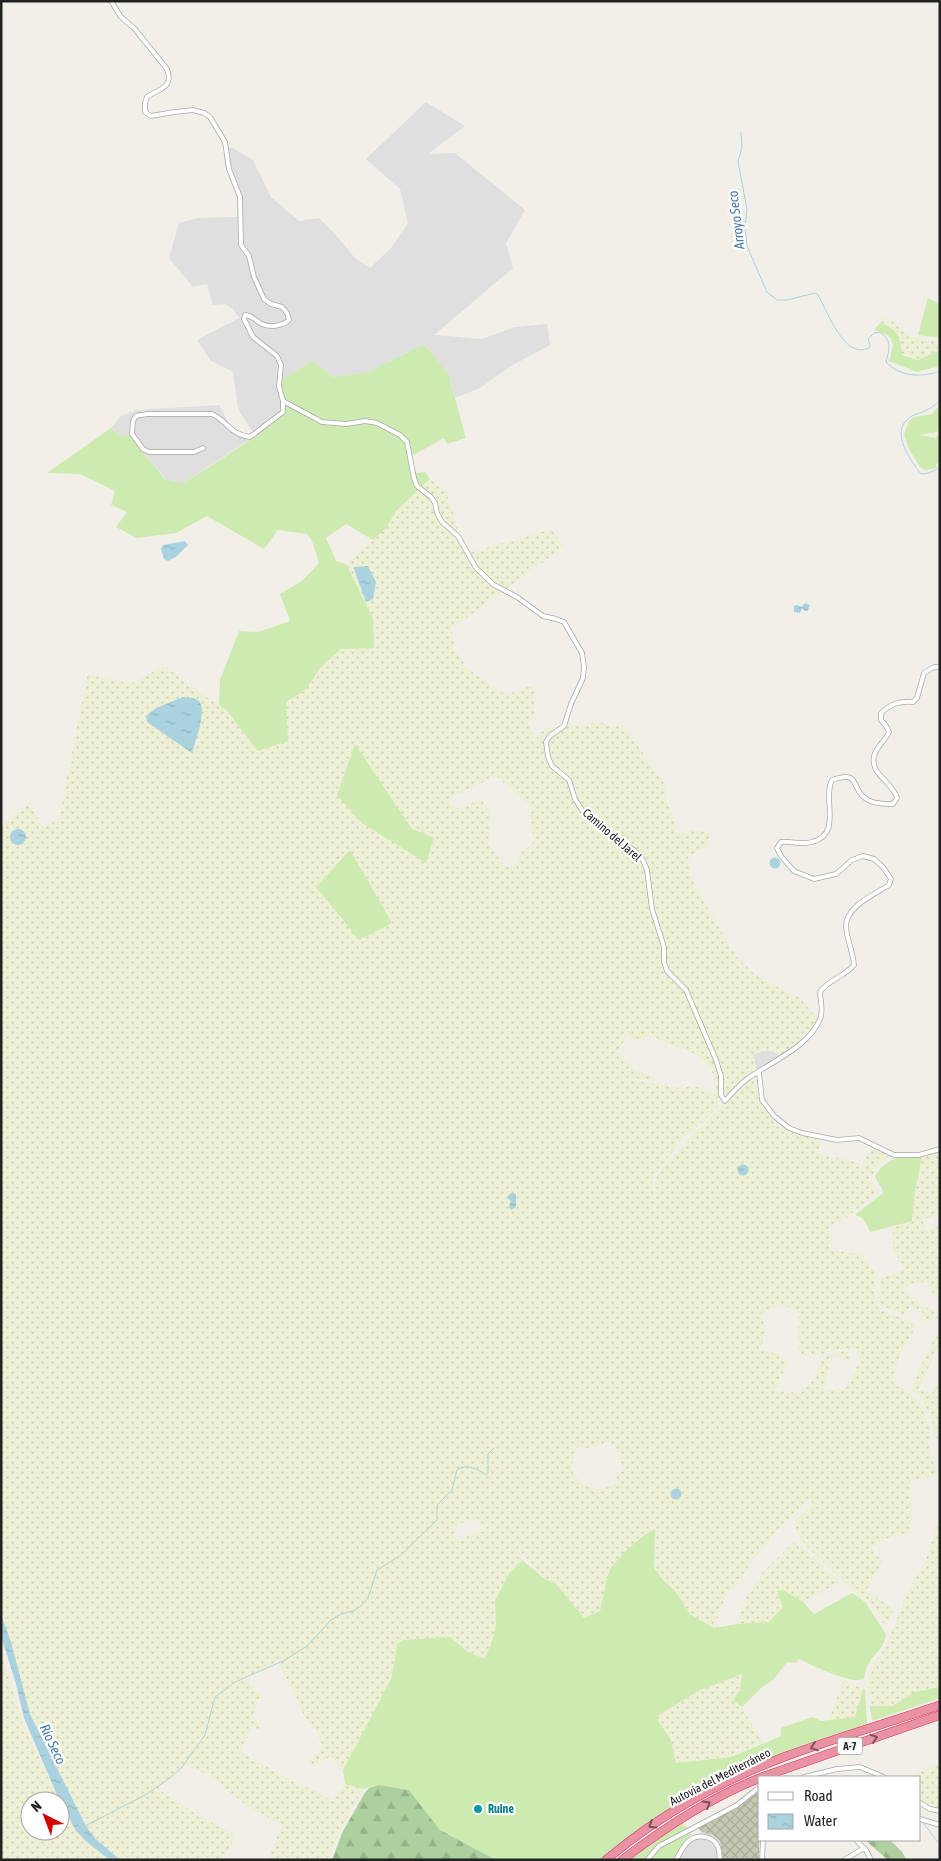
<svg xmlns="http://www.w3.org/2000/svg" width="941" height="1861" font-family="'Asap Condensed',sans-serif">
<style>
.residential{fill:#e0dfdf}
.construction{fill:url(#construction-cross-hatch)}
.farmland{fill:url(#farmland-dots);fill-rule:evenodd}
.grass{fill:#cdebb0}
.forest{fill:url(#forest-firs)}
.water{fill:url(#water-ripples)}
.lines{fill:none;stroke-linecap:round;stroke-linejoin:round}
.stream{stroke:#aad3df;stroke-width:1}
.street-casing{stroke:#a9a9a9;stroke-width:5.5}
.highway-casing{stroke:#dc2a67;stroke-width:9}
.street{stroke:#fff;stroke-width:4}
.highway{stroke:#e892a2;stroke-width:8}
.oneway{stroke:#7b545c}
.culture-dot{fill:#0f9aa8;stroke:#fff;stroke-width:2}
.labels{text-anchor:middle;stroke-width:4.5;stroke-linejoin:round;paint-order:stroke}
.shield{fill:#fff;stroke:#646464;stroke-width:1}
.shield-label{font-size:11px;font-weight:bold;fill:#222}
.street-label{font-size:12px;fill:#222;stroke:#fff}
.culture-label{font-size:12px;font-weight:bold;fill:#0d838f;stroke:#fff;text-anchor:start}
.water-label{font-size:14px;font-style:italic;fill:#4a7aab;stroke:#fff}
</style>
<defs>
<pattern id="construction-cross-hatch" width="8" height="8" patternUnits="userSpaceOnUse" patternTransform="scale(1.25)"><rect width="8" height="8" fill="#c7c7b4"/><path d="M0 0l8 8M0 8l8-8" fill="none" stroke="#abab9a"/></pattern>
<pattern id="farmland-dots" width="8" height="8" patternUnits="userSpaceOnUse" patternTransform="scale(1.25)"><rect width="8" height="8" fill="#eef0d5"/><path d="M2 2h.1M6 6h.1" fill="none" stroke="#ccceb7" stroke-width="1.8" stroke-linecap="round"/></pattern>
<pattern id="forest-firs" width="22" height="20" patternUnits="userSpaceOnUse" patternTransform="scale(1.25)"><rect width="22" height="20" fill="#add19e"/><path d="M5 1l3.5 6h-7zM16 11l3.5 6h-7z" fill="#95b388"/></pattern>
<pattern id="water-ripples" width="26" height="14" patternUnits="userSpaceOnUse" patternTransform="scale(1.25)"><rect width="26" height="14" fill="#aad3df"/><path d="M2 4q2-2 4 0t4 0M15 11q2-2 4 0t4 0" fill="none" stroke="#92b5bf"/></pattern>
</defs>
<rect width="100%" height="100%" fill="#f2efe9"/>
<!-- residential -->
<g class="residential">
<path d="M426,102l39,24 -37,28 27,-1 70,57 -19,33 7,25 -79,67 48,4 33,-12 32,-3 3,21 -39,21 -31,22 -25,10 -7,-25 -24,-29 -55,28 -37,5 -51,12 5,18 -3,7 -28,22 -17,-27 -5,-37 -22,-11 -14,-21 42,-22 -6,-9 -8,-5 -12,1 -6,-21 -14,3 -24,-29 10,-35 18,-5 40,-1 1,-17 -13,-34 -1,-13 7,-6 22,13 18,37 28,24 20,-3 16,16 20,24 15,10 21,-20 17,-25 -8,-34 -34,-30z"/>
<path d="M219,405l13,24 20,9 -69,45 -17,-4 -37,-44 -8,1 -10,-8 10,-12 15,-6z"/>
<path d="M768,1050l15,6 -26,16 -4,-18z"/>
<path d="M702,1832l11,3 7,6 3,19h-51l14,-21z"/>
</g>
<!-- construction -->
<path class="construction" d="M760,1791l-1,69h-36l-3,-19 -7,-6 -11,-3 -4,-4 42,-23z"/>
<!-- farmland -->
<g class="farmland">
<path d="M882,316l13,7 12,11 11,5 22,3v8l-22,10 -16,-6 -13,-29 -9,-2z"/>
<path d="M940,431v8l-22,-4 10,-1z"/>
<path d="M430,479l16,13 20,62 85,-25 13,18 -113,82 4,20 12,19 39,27 28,-10v34h-6l5,17 3,3 8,-10 57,-7 9,4 13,-1 43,61v12l10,29 -1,4 4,3 19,-4 14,4 -5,13 -19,9 3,22 44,77 20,20 46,24 17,21 -15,17 -20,19 -15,-6 -15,4 4,18 -13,7 -17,16 -9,2v9l-16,17 -18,14 -32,41 3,33 1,-34 31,-36 60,-61h7l3,3v11l5,14 17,20 4,-2 15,8 23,7 -4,14 29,4 16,6 11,-19 17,9 -13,11 -5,10 -1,6 8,9 -35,29 -11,5 -4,5 1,19 32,6 14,18 1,7 -3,10 2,16 5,4 36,15 -17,29 -6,22 4,9 22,17 10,26 -1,22 9,25 -27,6v52l-27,6 -12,8 2,6 9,7 -17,31 28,17 -8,20 -18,-28 -11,-6 -52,-49 -10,-14 1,-11 17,-16 -3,-5 -27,25 -33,40 -7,13 -19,22 -7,21 1,7 -4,1 -24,-14 -15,-23 -13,-12 -8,-11 1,-38 -45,40 -10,41 -16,7 -28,-34 -11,-5 -27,-31 4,12 -13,14 -14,27 1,24 -3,13 -8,21 -16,-7 -19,-15 -47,3 -6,4 -5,33 -49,93 -6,-5 -6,-9 -16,9 -8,-4 16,-13 -7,-17 -12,-15 -15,-34 -3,-2 -7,-19 -34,17 18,19 -4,3 -6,14 10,17 -10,-4 -13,25 61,34 14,4 17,11 13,-17 18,5 -23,42 -13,29h-59l14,-35 -31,-16 -42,-34 -22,-9 -29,23 38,25 40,21 -14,25h-102l-24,-21 -9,-11 -57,-114 -19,-72 -10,-28v-788l28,-23 15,25 15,-10 29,-144 42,10 34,-18 62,45 32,40 28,-49 20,-13 14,-21 53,-51 -27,-53 41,-37 9,-16zM355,745l57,84 22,9 -8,24 -31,-20 -58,-46zM496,776l33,29 5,36 -4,6 -7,3 -10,17h-8l-17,-24 3,-30 -11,-14 -21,10 -9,-5 -1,-5zM627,1035l9,6 4,-2 2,1 7,-5 48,20 11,10 6,10 2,14 -3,1 4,6 -21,-10 -17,2 -65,-11 46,4 -24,-11 -18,-18zM780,1305l18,5v45l10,1 16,-2 19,-6 14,1 3,11 -14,28 -22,3 6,-32 8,-3 12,7 -1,-11 -7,-1 -13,4 -7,5 -10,21 -11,12 -26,-2 14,-31 -6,-1 -5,-5 -18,-4 5,-16 -3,-22zM610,1442l4,3 4,7 6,19 -7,2v8l-7,6 -13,2h-4l-11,-5 -8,-9 -3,-7 6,-21 7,2zM468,1520h9l9,11 -19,5v3l-10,1 -3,-5 3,-10z"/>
<path d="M940,1151v64l-18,4 5,12 13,-7v74l-6,-3 -8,-13 -13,1 -8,5 1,4 18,14 16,9v4l-21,2 4,-8 -12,-8 -6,10 -25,-10 -2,-7 3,-20 25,-8 -13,-20v-24l19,-5 3,-30 7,-34z"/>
<path d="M940,1330v12l-21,47 13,5 4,-9 4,1v53h-6v-12l-11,-28 -12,-9 17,-41z"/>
<path d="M940,1512v175l-25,5 -23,14h-22l-2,-25 4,-17 9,-9 6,-11 21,-53 16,-27 14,-40z"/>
<path d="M795,1541l45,41 -37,20 -20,-12 -6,1 6,16 -14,15 -32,2 9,-26 17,-26z"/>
<path d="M1,1651l21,71 35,73 19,36 12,12 22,17h-109zM30,1801h30v30h-30z"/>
<path d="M742,1674l-2,16 -7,10 9,7 21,35 -34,15 -21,2 -32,4 -5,-23 -15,-23 44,-27z"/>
<path d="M844,1680l19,9 -7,28 -27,3z"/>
<path d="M940,1763v46l-10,-2 -10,-7v-23h-11z"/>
</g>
<!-- grass -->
<g class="grass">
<path d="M928,298l12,6v34l-22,-3z"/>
<path d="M880,323c16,4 22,16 22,32l16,5 22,-10v16l-23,6 -28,-11c6,-19 7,-25 -15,-31z"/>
<path d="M424,344l24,29 18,65 -19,6 -3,-6 -36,20 8,15 9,-1 5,7 -34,32 -9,16 -14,13 -27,-16 -20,14 10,23 10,3 27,54 1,30 -33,1 -21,19 -14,21 -20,13 2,39 -30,10 -31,-40 -8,-6 1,-25 19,-49 19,1 32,-11 -10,-27 22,-13 17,-18 -7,-22 -5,-7 -29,-4 -14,19 -57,-33 -31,17 -39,5 -21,-11 11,-15 -16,-7 4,-14 -35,-17 -33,-1 64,-45 10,8 8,-1 36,44 18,4c16,-10 102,-62 103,-76 0,-8 -5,-18 -5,-27l32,-19 19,16 37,-5z"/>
<path d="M940,405v26l-21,4 21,4v22l-4,3 1,4 -12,2 -5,-3 -11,-18 -5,-15 5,-13 5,-4 18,-3z"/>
<path d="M355,744l57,85 22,9 -8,25 -64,-40 -25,-28z"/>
<path d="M350,850l42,73 -33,17 -43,-53z"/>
<path d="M922,1157l-7,34 -3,30 -42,11c-4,-9 -5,-15 -15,-17l28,-22c0,-6 -6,-10 -8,-17 14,-21 24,-19 47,-19z"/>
<path d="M655,1529l-1,39 8,11 13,12 15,23 24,14 23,-4 32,-2 14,-15 -6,-16 6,-1 20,12 11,12 38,-21 13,9 21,32c-3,17 -10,17 -17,29 -3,4 -4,11 -5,16 -13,6 -52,-14 -65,-20l-3,4 -9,-1 -13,17 -14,10 -18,18 -9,-7 7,-10 2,-16 -42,16 -44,27 15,23 5,23 55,-6 50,-21v-8l31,-11 9,4 34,-4 8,-28h2l2,35c-30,10 -61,19 -90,31 -66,28 -123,59 -177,105h-104l-56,-30 -31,-40 -30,-5 -16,4 -18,-5 -2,-14 49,-93 5,-32 6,-5 47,-3 18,15 17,7 8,-21 3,-13 -1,-24 14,-27 13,-14 23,19 11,5 28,34 16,-7c3,-13 5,-26 9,-39 4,-11 35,-39 46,-43z"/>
<path d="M940,1687v11l-68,23 -2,-15h22l23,-14z"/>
<path d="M683,1823l9,12 -6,4 -14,21h-44l22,-17z"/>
</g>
<!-- forest -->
<g class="forest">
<path d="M379,1785l30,5 31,40 56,30h-164l10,-27 22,-39 5,-6z"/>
<path d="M865,1840h25l12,12 5,8h-19z"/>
</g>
<!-- water -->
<g class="water">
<path d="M185,541l3,4 -12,12 -8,4 -4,-2 -3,-10 2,-4z"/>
<path d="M368,566l8,16 -3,17 -7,3 -12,-33v-2z"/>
<path d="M805,603l5,2 -2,5 -3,1 -3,-3 -2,5 -6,-1v-6l3,-1 5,2z"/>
<path d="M183,697c4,1 10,0 13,2 14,6 -1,42 -4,54l-45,-31 -1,-6 10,-8z"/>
<circle cx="18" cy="837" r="8"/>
<circle cx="775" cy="863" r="5.5"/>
<circle cx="743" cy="1170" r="5.5"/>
<path d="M511,1193h3l2,2v12l-5,3 -2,-4 2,-5 -4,-4z"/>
<circle cx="676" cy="1494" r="5.5"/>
<path d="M1,1614l10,28 19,72 57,114 9,11 24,21h-10l-22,-17 -12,-12 -19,-36 -33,-77 -8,-34 -15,-48z"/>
</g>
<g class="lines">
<!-- stream -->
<g class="stream">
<path d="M741,132l1,15 -4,15 9,47 -2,19 2,18 20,46 10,8h10l28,-7 3,2c10,17 26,65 51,53l1,-3 -2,-6 6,-6 5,-1c14,7 10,18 7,30 14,15 35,16 54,9"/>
<path d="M940,399c-6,10 -16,12 -26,16 -27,13 -5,43 7,59l8,-1 11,-5"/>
<path d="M922,1821l18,24"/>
<path d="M85,1826l62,-32 24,-17 11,-10 23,-32 10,-38 20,-15 48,-21 24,-15 24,-26 10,-6 12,-3 8,-5 7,-8 9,-28 24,-15 36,-35v-15l15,-15 5,-20c11,-7 20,-1 29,5l2,-2v-19l6,-6"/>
</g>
<defs>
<g id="street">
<path d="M111,1l10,16 13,11 33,41c7,19 -7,19 -20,28l-2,6v9l6,4 23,-4 19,-2 11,3 6,4 15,25 4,27 11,28 1,48 8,11 5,21 10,22 7,5 11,3 5,6 2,7c-7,6 -19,8 -27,4 -7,-3 -10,-9 -17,-9l-1,4 9,18 24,19 4,9 -2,21 4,15v11l-33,25c-21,-3 -21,-15 -38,-23h-65l-11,2 -3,5 -1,13 11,15 6,3h45l9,-4"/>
<path d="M283,401l39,21 24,2 19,-3 12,2 23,12 7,7 7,36 3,8 14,11 4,6 2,10 5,9 16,14 18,32 18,17 23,12 26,19 13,3 8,3 18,31 2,14 -1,11 -12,26 -7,22 -14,10 -4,6 2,15 4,9 17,14 6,19 7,11 13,12 40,29 8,9 4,10 5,39 12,38v15l3,9 19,19 30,70 5,16v19l4,6c7,-8 14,-16 22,-22 22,-16 62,-32 73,-60 4,-8 0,-19 0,-27 9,-13 24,-15 34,-27 -1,-13 -7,-25 -8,-38 -1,-20 29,-33 43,-42l2,-6 -8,-12 -9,-8 -11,-3 -11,4 -16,14 -22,5 -20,-8 -13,-15 -4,-8 4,-6c10,-1 22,3 31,0 31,-8 10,-43 20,-62 29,-10 18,7 33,18 8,6 19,6 28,6l4,-6c-4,-16 -27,-23 -23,-42 2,-9 11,-15 15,-24l-3,-6 -5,-6v-7c10,-9 18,-12 32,-11l4,-4 7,-25 10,-6h6"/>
<path d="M759,1073l3,27 12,16 15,12 13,5 35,7 22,-2 35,17h25l21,-6"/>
<path d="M804,1777l33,-8 23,-2 24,10"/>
<path d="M920,1803l10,6 10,2"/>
<path d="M920,1819l20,6"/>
<path d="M856,1840l10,10 5,10"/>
<path d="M647,1860l12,-14 78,-41 20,-16 3,-1"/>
<path d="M676,1860c4,-7 8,-16 14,-20 9,-6 24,-4 28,7 2,4 1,9 2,13"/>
<path d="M762,1860l1,-20"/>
<path d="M844,1860l20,-12"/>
</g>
<g id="highway">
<path d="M762,1777l178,-62"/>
<path d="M606,1860c52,-44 115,-79 178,-103 51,-19 104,-34 156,-52"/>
<path d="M622,1860c42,-32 89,-63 138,-82"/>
</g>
</defs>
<!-- street casing -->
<use href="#street" class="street-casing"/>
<!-- highway casing -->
<use href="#highway" class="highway-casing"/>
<!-- street -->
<use href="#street" class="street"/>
<!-- highway -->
<use href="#highway" class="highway"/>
</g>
<!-- one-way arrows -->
<defs><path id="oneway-chevron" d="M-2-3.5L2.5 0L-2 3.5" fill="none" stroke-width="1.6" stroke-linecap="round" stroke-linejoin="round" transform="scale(1.25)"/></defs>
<g class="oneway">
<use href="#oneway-chevron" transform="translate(874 1738) rotate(-19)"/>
<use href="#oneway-chevron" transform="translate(814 1747) rotate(161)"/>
<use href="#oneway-chevron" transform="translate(707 1804) rotate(-31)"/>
<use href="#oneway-chevron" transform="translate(652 1825) rotate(148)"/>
</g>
<!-- markers -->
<circle class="culture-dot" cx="478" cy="1809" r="5"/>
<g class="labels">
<!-- shield labels -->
<rect class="shield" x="837.5" y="1737.5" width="25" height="17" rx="4"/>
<g class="shield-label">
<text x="850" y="1750">A-7</text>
</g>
<!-- street labels -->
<g class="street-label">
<text transform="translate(612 835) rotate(41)" y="4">Camino del Jarel</text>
<text transform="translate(720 1777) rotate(-27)" y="4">Autovía del Mediterráneo</text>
</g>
<!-- culture labels -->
<g class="culture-label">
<text x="488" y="1813">Ruine</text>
</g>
<!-- water labels -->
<g class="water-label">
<text transform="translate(736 220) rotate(-97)" y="5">Arroyo Seco</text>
<text transform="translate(53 1744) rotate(65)" y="5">Río Seco</text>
</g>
</g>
<!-- border -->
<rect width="941" height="1861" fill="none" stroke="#222222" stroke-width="5"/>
<!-- legend -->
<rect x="758" y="1776" width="162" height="65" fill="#ffffff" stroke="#a7a7a7"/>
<rect x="768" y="1792" width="25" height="8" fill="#ffffff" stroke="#a7a7a7"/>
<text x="804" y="1801" font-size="15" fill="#222222">Road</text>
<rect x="768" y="1814" width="25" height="15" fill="url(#water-ripples)" stroke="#a7a7a7"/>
<text x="804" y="1826" font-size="15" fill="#222222">Water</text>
<!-- north arrow -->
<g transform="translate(45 1816) rotate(318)"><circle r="24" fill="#ffffff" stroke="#a7a7a7"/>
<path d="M0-4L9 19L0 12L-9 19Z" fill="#d40000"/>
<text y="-8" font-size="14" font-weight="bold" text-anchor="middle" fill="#222222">N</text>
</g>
</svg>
